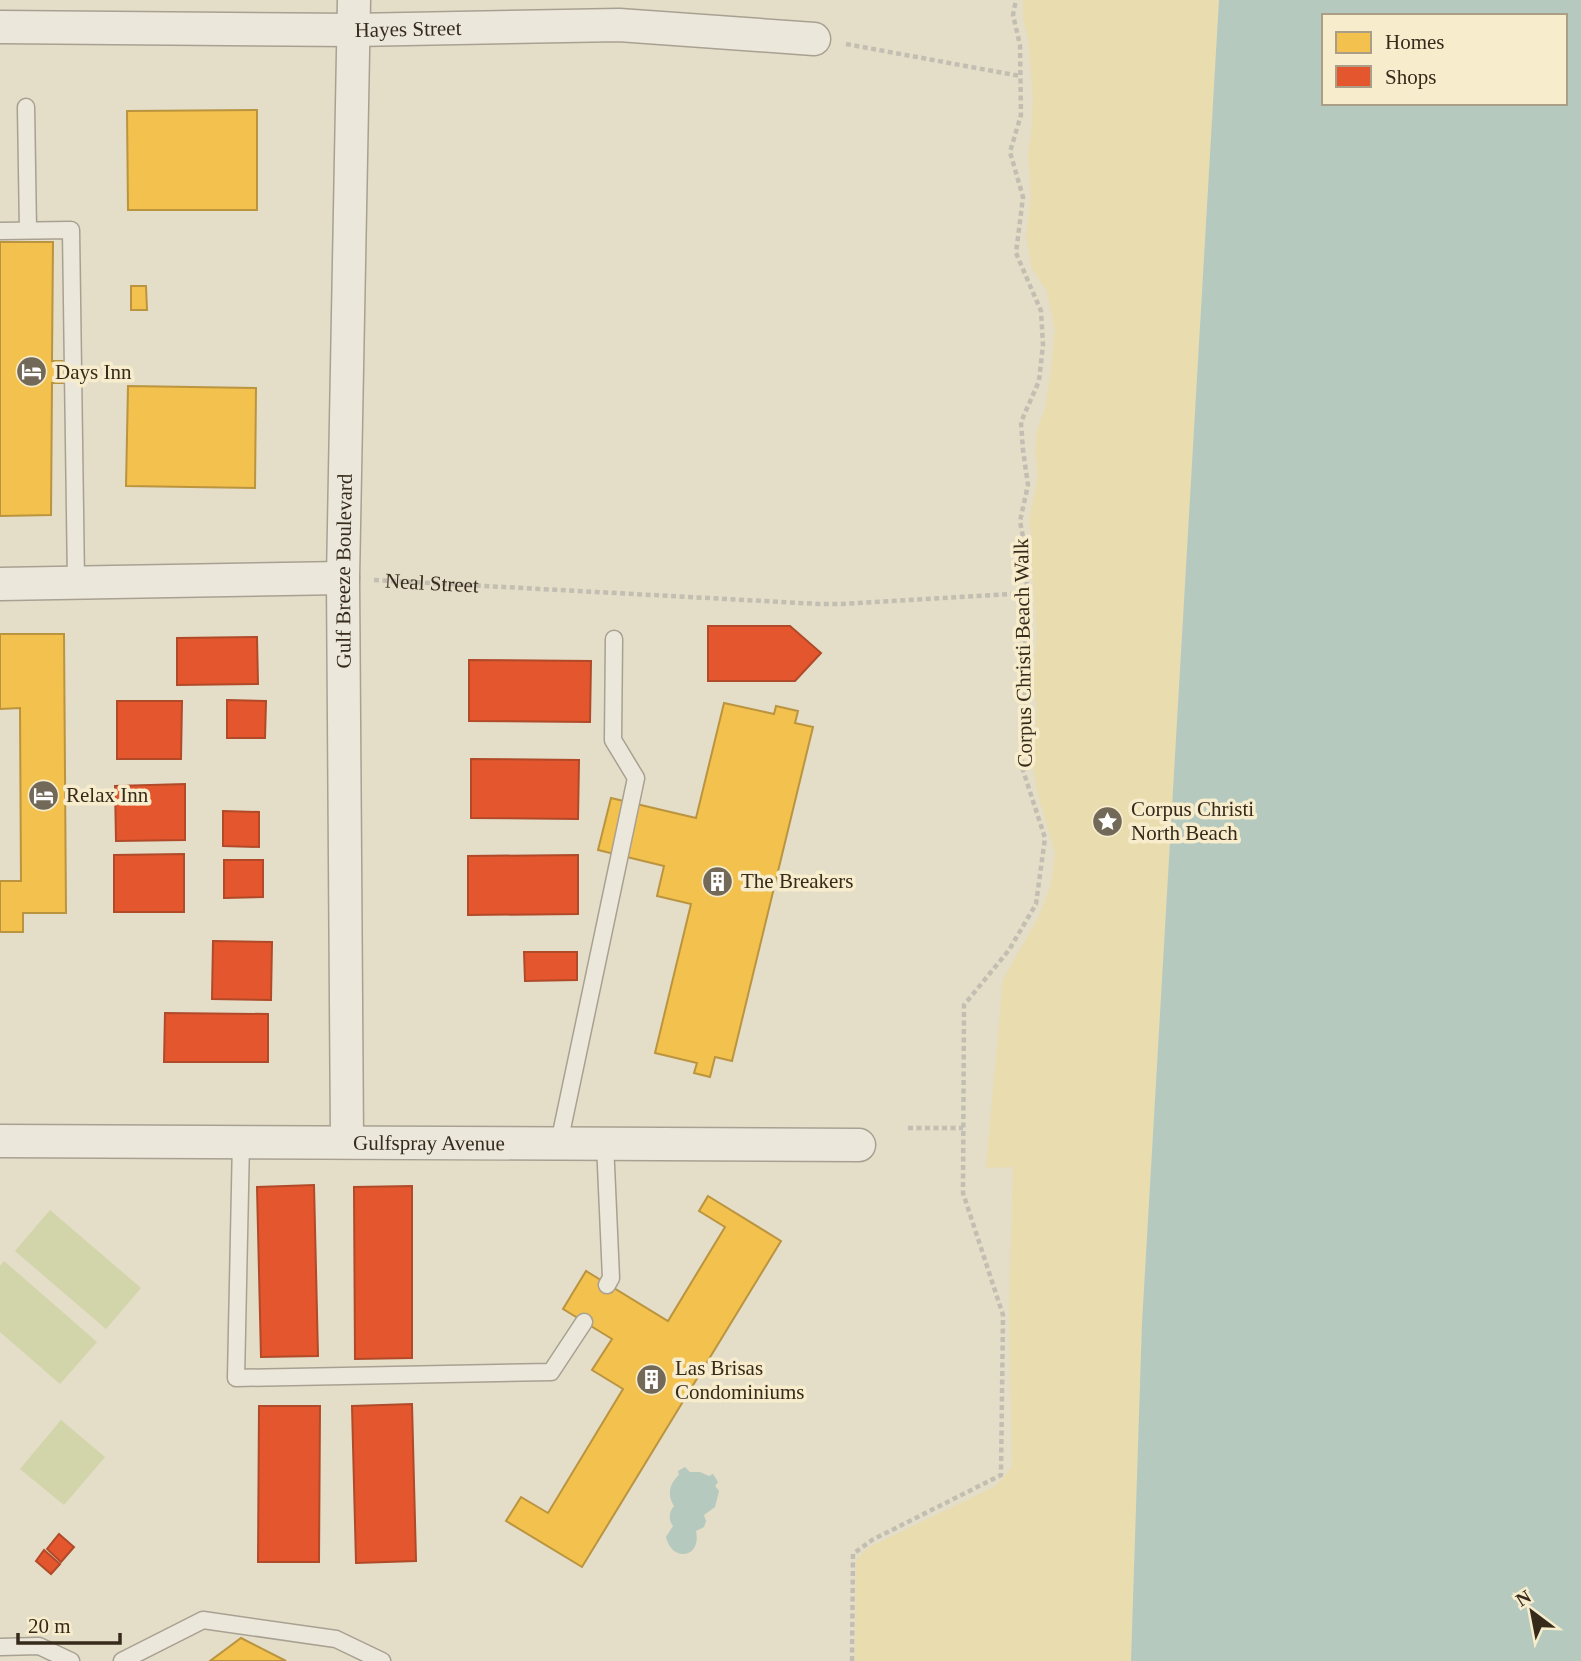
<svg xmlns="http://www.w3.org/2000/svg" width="1581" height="1661" font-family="'Times New Roman',serif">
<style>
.green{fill:#d2d5aa}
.sand{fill:#e9dcae}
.water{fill:#b5c9be;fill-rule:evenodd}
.homes{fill:#f2c14e;stroke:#ba943f;stroke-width:2}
.shops{fill:#e4572e;stroke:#b04a28;stroke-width:2}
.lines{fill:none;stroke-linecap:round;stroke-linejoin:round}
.service-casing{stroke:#a8a192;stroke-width:19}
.minor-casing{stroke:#a8a192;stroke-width:35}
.path{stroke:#c3beb2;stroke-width:4.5;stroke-dasharray:5 3.5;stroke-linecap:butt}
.service{stroke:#ebe7db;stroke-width:16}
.minor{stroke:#ebe7db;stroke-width:32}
.labels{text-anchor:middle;stroke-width:7;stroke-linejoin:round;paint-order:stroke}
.street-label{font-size:21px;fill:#362a1b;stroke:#f7edcd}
.poi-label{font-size:21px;fill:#362a1b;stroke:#f7edcd;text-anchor:start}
</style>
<rect width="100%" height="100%" fill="#e4ddc8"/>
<!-- green -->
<g class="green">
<path d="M50,1210l91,78 -35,41 -91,-78z"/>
<path d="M4,1261l93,81 -37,42 -60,-52v-66z"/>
<path d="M61,1420l44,37 -41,48 -44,-36z"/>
</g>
<!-- sand -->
<path class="sand" d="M1023,0h196l-77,1323 -11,338h-276l1,-101 12,-12 10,-5 118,-57 16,-19 -3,-157 4,-143 -27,1 17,-188 35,-62 13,-33 4,-33 -18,-61 -6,-38 5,-27 1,-17 -4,-25 4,-49 -5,-69v-28l-3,-17 9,-45 -3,-26 2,-20 8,-21 5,-31 5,-48 -8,-39 -15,-23 -6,-33 5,-38 -3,-45 3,-15 2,-38 -4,-55 -6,-27z"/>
<!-- water -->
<g class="water">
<path d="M1219,0h362v1661h-450l11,-338zM1324,16h241v87h-241z"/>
<path d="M685,1467l5,5h10l9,4 4,-2 5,8 -3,4 4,5 -4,16 -11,8 2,6 -2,6 -8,4c6,27 -24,32 -30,6l7,-11c-5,-7 -4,-14 1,-20 -7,-11 -5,-22 5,-31l-1,-4z"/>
</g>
<!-- homes -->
<g class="homes">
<path d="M257,110v100h-129l-1,-99z"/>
<path d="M0,242h53l-1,119h11v22h-11l-1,132 -51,1z"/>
<path d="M131,286h15l1,24h-16z"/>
<path d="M128,386l128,2 -1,100 -129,-2z"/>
<path d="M0,634h64l2,279h-43v19h-23v-51h21l-1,-173 -20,1z"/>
<path d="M724,703l50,11 2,-8 22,5 -3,12 18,4 -81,334 -17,-4 -5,20 -16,-4 3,-10 -42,-10 36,-149 -34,-8 7,-30 -66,-16 13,-52 85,20z"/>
<path d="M708,1196l73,45 -199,326 -76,-46 15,-24 27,16 75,-124 -31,-19 20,-31 -49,-30 23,-38 82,50 57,-94 -26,-16z"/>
<path d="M241,1638l45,23h-76z"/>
</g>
<!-- shops -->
<g class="shops">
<path d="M708,626h82l31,27 -26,28h-87z"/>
<path d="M257,637l1,47 -81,1v-47z"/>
<path d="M469,660l122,1 -1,61 -121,-1z"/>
<path d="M227,700l39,1 -1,37h-38z"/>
<path d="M117,701h65l-1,58h-64z"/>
<path d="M471,759l108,1 -1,59 -107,-1z"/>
<path d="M185,784v56l-69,1 -1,-55z"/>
<path d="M223,811l36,1v35l-36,-1z"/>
<path d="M184,854v58h-70v-57z"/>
<path d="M578,855v59l-110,1v-59z"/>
<path d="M224,860h39v37l-39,1z"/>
<path d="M213,941l59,1 -1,58 -59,-1z"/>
<path d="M524,952h53v28l-52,1z"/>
<path d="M165,1013l103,1v48h-104z"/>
<path d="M314,1185l4,171 -57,1 -4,-170z"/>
<path d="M412,1186v172l-57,1 -1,-172z"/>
<path d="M412,1404l4,157 -60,2 -4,-157z"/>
<path d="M259,1406h61l-1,156h-61z"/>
<path d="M59,1534l15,13 -13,15 -14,-13z"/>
<path d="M44,1550l16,14 -9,10 -15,-13z"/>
</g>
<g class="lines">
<defs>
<g id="service">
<path d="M26,107l2,123"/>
<path d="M0,231l71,-1 5,352"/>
<path d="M241,1141l-5,237 315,-6 33,-50"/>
<path d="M559,1143l77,-365 -23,-38 1,-101"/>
<path d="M605,1143l6,135 -4,7"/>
<path d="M0,1647l39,-1 32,15"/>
<path d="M122,1661l81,-41 133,19 46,22"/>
</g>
<g id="minor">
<path id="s2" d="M0,27l354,3 265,-5 195,14"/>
<path d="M0,584l343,-6"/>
<path id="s3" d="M0,1141l859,4"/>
<path id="s4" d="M347,1141l-4,-563 11,-578"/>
</g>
</defs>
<!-- service casing -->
<use href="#service" class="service-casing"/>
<!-- minor casing -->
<use href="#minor" class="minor-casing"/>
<!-- path -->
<g class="path">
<path d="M846,44l174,32"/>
<path id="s1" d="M374,580l445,24h23l185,-11"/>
<path d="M908,1128h55"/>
<path d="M852,1661l1,-107 19,-14 129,-65 2,-160 -40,-122 1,-188 45,-55 27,-46 9,-66 -24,-74 7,-47 -6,-42 5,-50v-32l-1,-40 -6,-32 8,-36 -5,-35 -2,-28 18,-41 4,-36 -2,-34 -25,-58 7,-56 -13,-45 11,-37 -1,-70 -7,-30 3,-15"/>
</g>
<!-- service -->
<use href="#service" class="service"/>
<!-- minor -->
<use href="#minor" class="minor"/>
</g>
<!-- icons -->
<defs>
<symbol id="hotel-disc" viewBox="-11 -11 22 22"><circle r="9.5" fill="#736958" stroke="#f7edcd"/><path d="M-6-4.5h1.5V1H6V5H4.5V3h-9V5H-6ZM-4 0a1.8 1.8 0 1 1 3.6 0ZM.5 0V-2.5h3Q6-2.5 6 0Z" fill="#fff"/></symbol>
<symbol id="sight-disc" viewBox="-11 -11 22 22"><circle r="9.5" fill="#736958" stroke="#f7edcd"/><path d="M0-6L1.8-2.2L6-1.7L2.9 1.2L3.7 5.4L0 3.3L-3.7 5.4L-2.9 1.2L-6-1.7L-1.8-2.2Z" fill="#fff"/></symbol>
<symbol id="building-disc" viewBox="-11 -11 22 22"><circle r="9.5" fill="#736958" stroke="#f7edcd"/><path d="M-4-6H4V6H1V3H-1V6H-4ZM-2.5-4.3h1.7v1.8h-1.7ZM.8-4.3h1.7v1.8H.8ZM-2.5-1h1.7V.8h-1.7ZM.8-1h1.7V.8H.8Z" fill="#fff"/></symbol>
</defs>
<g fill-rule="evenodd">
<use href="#hotel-disc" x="14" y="354" width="35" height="35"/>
<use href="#hotel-disc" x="26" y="778" width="35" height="35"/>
<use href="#sight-disc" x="1090" y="804" width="35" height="35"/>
<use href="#building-disc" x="700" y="864" width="35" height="35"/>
<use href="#building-disc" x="634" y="1362" width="35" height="35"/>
</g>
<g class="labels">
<!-- street labels -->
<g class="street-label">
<text dy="7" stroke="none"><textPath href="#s2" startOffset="408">Hayes Street</textPath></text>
<text dy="7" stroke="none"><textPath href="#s4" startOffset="570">Gulf Breeze Boulevard</textPath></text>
<text dy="7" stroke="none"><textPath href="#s1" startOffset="58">Neal Street</textPath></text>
<text transform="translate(1023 653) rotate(-91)" y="7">Corpus Christi Beach Walk</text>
<text dy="7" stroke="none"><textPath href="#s3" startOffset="429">Gulfspray Avenue</textPath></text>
</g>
<!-- poi labels -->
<g class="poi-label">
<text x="55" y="379">Days Inn</text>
<text x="66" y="802">Relax Inn</text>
<text x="1131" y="816">Corpus Christi<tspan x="1131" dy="24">North Beach</tspan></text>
<text x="741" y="888">The Breakers</text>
<text x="675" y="1375">Las Brisas<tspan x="675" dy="24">Condominiums</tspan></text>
</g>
</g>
<!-- legend -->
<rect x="1322" y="14" width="245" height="91" fill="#f7edcd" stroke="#aa9f86" stroke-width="2"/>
<rect x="1336" y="32" width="35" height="21" fill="#f2c14e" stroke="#aa9f86" stroke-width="2"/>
<text x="1385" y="49" font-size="21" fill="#362a1b">Homes</text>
<rect x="1336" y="66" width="35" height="21" fill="#e4572e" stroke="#aa9f86" stroke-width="2"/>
<text x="1385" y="84" font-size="21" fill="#362a1b">Shops</text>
<!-- north arrow -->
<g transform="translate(1532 1612) rotate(328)" stroke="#f7edcd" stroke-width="5" paint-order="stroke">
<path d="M0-5L12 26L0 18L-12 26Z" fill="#362a1b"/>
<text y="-10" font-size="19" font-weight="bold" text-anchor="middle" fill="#362a1b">N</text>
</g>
<!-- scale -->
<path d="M18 1633v10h102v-10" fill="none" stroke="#362a1b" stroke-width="3.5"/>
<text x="28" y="1633" font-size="21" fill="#362a1b" stroke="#f7edcd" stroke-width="5" paint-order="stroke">20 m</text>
</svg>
